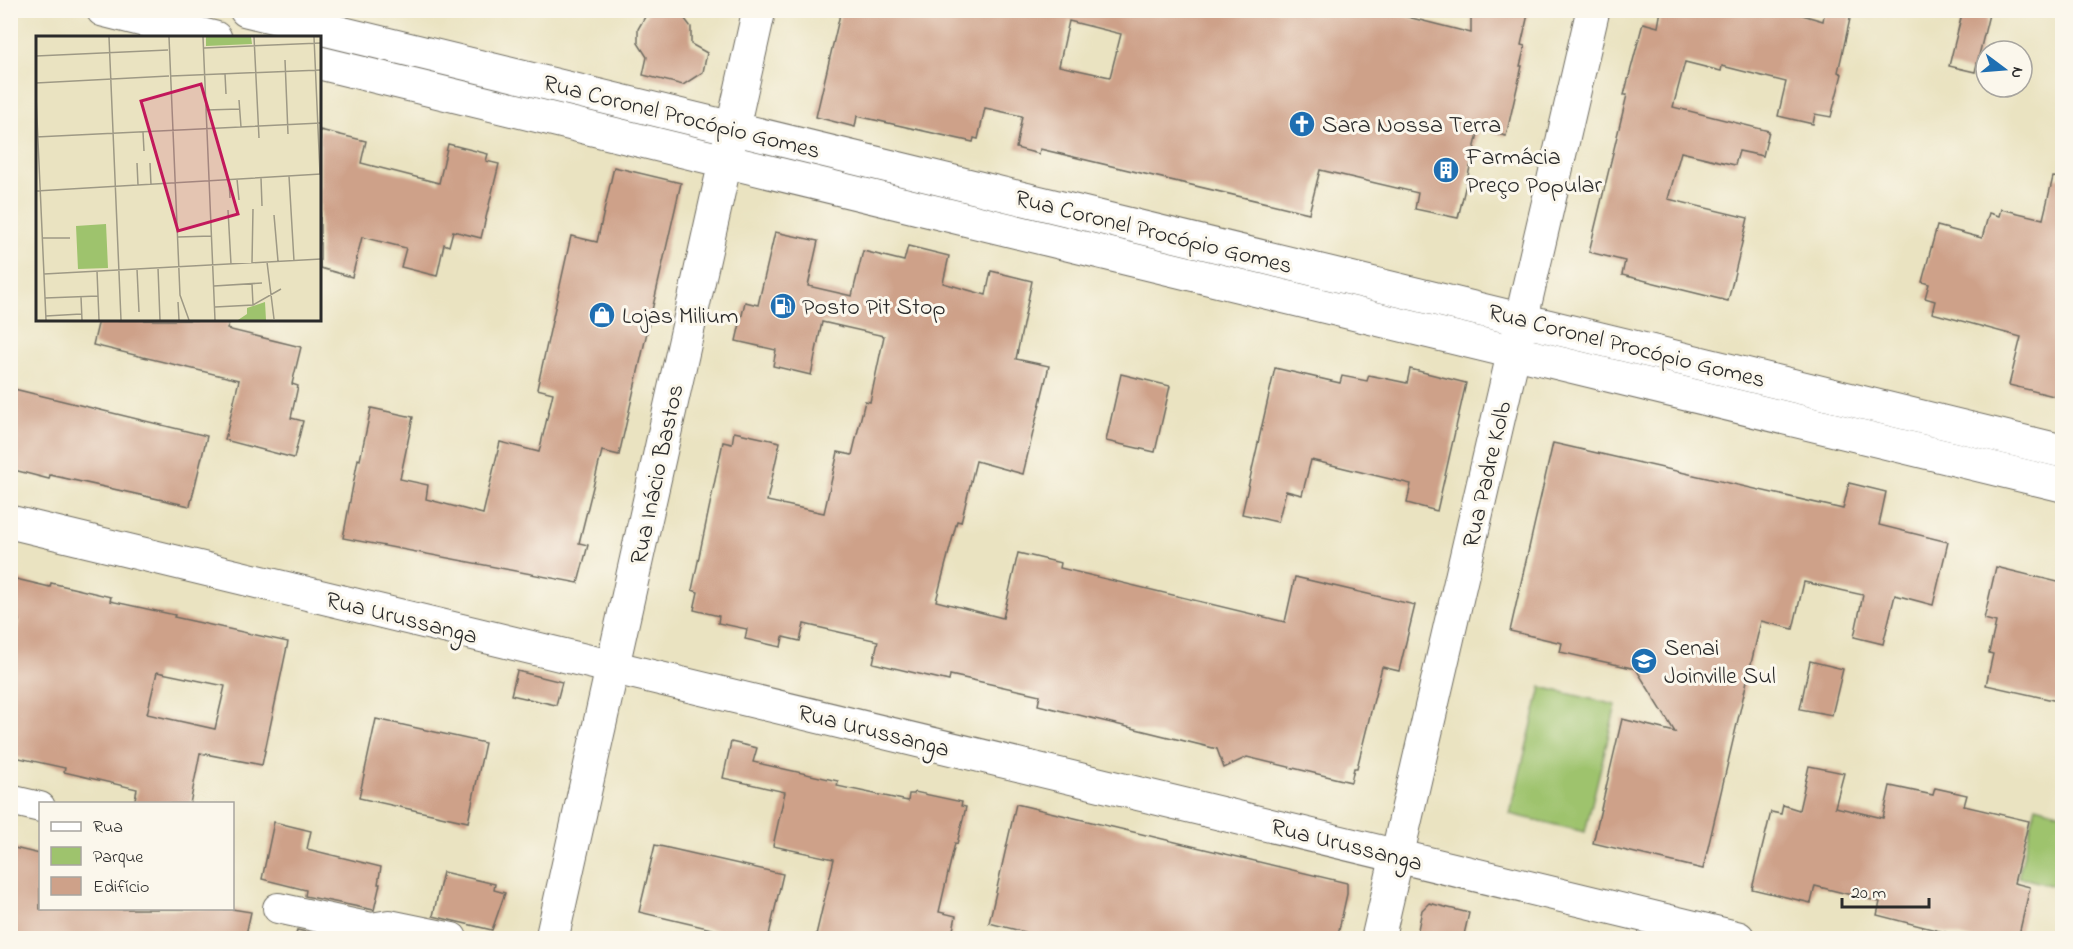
<svg xmlns="http://www.w3.org/2000/svg" width="2073" height="949" font-family="'Indie Flower',sans-serif">
<style>
.green{fill:#9ec36d;stroke:#64774c;stroke-width:1.5}
.building{fill:#cea189;fill-rule:evenodd}
.lines{fill:none;stroke-linecap:round;stroke-linejoin:round}
.street-casing{stroke:#6e6b60;stroke-width:32}
.primary-casing{stroke:#6e6b60;stroke-width:35}
.street{stroke:#fff;stroke-width:30}
.primary{stroke:#fff;stroke-width:33}
.labels{text-anchor:middle;stroke-width:6;stroke-linejoin:round;paint-order:stroke}
.street-label{font-size:24px;fill:#2b2b2b;stroke:#fbf7ec}
.poi-label{font-size:24px;fill:#2b2b2b;stroke:#fbf7ec;text-anchor:start}
.inset-road{fill:none;stroke:#9e9985;stroke-width:1.5}
.view{fill:#c2185b;fill-opacity:0.15;stroke:#c2185b;stroke-width:3}
.inset-edge{fill:none;stroke:#2b2b2b;stroke-width:3}
</style>
<rect width="100%" height="100%" fill="#fbf7ec"/>
<filter id="ink" filterUnits="userSpaceOnUse"><feTurbulence type="fractalNoise" baseFrequency=".0167" numOctaves="2"/><feDisplacementMap in="SourceGraphic" scale="12" xChannelSelector="R" yChannelSelector="G"/><feConvolveMatrix kernelMatrix="1 2 1 2 8 2 1 2 1" color-interpolation-filters="sRGB"/></filter>
<filter id="wash" filterUnits="userSpaceOnUse"><feTurbulence type="fractalNoise" baseFrequency=".008" numOctaves="4" result="noise"/><feDisplacementMap in="SourceGraphic" scale="24" xChannelSelector="R" yChannelSelector="G"/><feGaussianBlur stdDeviation="1.35" result="paint"/><feColorMatrix in="noise" values="0 0 0 0 0 0 0 0 0 0 0 0 0 0 0 0 0 1.4 0 .05"/><feComposite in="paint" operator="in"/></filter>
<g filter="url(#wash)">
<rect width="100%" height="100%" fill="#eae3c1"/>
<!-- green -->
<g class="green">
<path d="M1541,687l75,18 -31,127 -75,-18z"/>
<path d="M2036,806l26,7v75l-44,-11z"/>
</g>
<g id="blocks">
<!-- building -->
<g class="building">
<path d="M649,10h29l13,17v17l16,9 -4,19 -20,13 -40,-10 4,-18 -9,-14v-14z"/>
<path d="M841,10h539l91,23v-23h58l-8,35 4,1 -5,20h2l-16,70 -27,-7 -21,89 -43,-9 3,-16 -98,-23 -11,43 -269,-64 -1,5 -23,-6 6,-32 -37,-8 -7,31 -4,-1 -1,4 -116,-26 -2,11 -39,-10zM1069,21l52,13 -11,43 -51,-11z"/>
<path d="M1661,10h124l38,11 2,-11h27l-14,62 4,2 -11,43 -16,-3 -2,10 -35,-8 8,-34 -64,-16 -1,5 -36,-9 -12,45 96,24 -6,25 -24,-5 -4,14 -54,-13 -13,47 80,19 -20,83 -106,-26 3,-14 -36,-9 38,-157h-3l19,-72 15,4z"/>
<path d="M1963,10h27l-15,62 -26,-6z"/>
<path d="M320,130l46,11 -5,22 78,20 9,-39 40,10 -2,7 13,3 -18,74 -28,-7 -4,15 -5,-2 -7,32 -36,-9 5,-19 -44,-11 -10,40 -32,-9z"/>
<path d="M614,167l67,16 -62,272 -17,-4 -23,92 9,2 -10,38 -235,-45 15,-79 2,1 11,-52 42,9 -13,62 28,6 -2,14 57,15 17,-72 39,10 14,-59 -16,-4 34,-153 26,6z"/>
<path d="M2053,177l9,1v220l-53,-13 12,-48 -89,-24 3,-12 -10,-3 4,-14 -7,-2 15,-56 45,12 7,-25 10,3 2,-7 42,10z"/>
<path d="M775,232l43,9 -10,45 44,10 11,-45 41,10 4,-15 41,10 -6,27 43,12 5,-24 41,10 -16,78 33,7 -26,108 -47,-13 -15,61 -4,-1 -21,80 67,17 15,-65 43,10 -1,5 225,54 10,-45 120,28 -16,66 -17,-4 -25,101h-3l-3,14 -104,-25 -23,11 -7,-19 -179,-44 2,-10 -90,-20 -1,6 -76,-18 5,-22 -74,-17 -4,17 -17,-4 -2,10 -36,-8 2,-10 -29,-6 1,-7 -25,-6 4,-18 -6,-2 31,-148 9,2 2,-12 46,10 -13,59 57,12 14,-61 14,3 13,-54 5,1 14,-66 -62,-14 -11,53 -38,-9 3,-16 -40,-9 9,-39 13,3z"/>
<path d="M99,320h131l-3,9 74,18 -9,37 6,2 -7,32 12,3 -9,37 -69,-18 14,-60 -146,-35z"/>
<path d="M1275,368l65,15 2,-7 25,5 2,-6 38,8 3,-14 56,14 -29,128 -30,-8 4,-19 -100,-24 -9,35 -16,-4 -8,31 -36,-8z"/>
<path d="M1121,374l49,12 -15,66 -49,-11z"/>
<path d="M10,388l197,48 -17,70 -140,-31 -1,4 -39,-10z"/>
<path d="M1553,443l290,66 6,-26 37,9 -7,33 69,17 -15,63 -38,-10 -12,49 -29,-7 9,-42 -59,-13 -11,47 -32,-8 -58,248 -110,-26 29,-124 53,13 -39,-63 -76,-17 2,-9 -52,-12z"/>
<path d="M1996,567l66,16v119l-76,-17 7,-31 -4,-1 7,-31 -12,-3z"/>
<path d="M16,579l34,8 1,-4 60,14 -1,4 65,14 -1,2 114,25 -26,123 -62,-12 -10,51h-56l3,-15 -73,-17 1,-4 -55,-12v-97l9,-39 -9,-2v-16zM157,672l68,14 -10,43 -68,-15z"/>
<path d="M1810,661l33,8 -11,46 -32,-6z"/>
<path d="M517,671l45,11 -6,23 -45,-10z"/>
<path d="M376,719l109,24 -17,79 -109,-24z"/>
<path d="M731,742l26,6 -4,14 85,19 -1,5 71,15 1,-7h5l1,-2 47,10 -1,4 5,1 -9,37 -2,-1 -16,69 17,4 -5,23h-136l19,-80 -61,-13 12,-54 -62,-14z"/>
<path d="M1809,766l35,7 -9,34 48,11 7,-32 43,9 2,-7 32,7 -3,11 65,15 -15,62 16,4 -12,52h-47l-94,-24 3,-13 -65,-16 -4,17 -59,-14 19,-77 10,2 2,-9 16,5z"/>
<path d="M1016,804l331,79v11l-10,45h-314l2,-7 -36,-9z"/>
<path d="M274,822l37,9 -4,18 74,18 -3,17h2l-6,26 -69,-14 1,-6 -44,-11z"/>
<path d="M655,845l128,29 -15,65h-14l-115,-27z"/>
<path d="M10,847l30,7v55h192l19,3 -6,27h-81l-26,-6 -1,6h-127z"/>
<path d="M443,872l52,12 -1,6 11,3 -13,37 -59,-14z"/>
<path d="M1429,903l40,10 -6,26h-47l6,-29z"/>
<path d="M297,930l41,9h-43z"/>
</g>
</g>
</g>
<g filter="url(#ink)">
<use href="#blocks" fill-opacity="0" stroke="#6e6b60" stroke-width="1.5"/>
<g class="lines">
<defs>
<g id="street">
<path d="M10,800l30,7"/>
<path d="M278,908l93,20 18,-3 63,13"/>
</g>
<g id="primary">
<path d="M103,10l112,28"/>
<path d="M246,10l1816,441"/>
<path d="M320,63l1742,422"/>
<path d="M10,522l1728,416"/>
<path d="M552,938l207,-928"/>
<path d="M1378,938l215,-928"/>
</g>
</defs>
<!-- street casing -->
<use href="#street" class="street-casing"/>
<!-- primary casing -->
<use href="#primary" class="primary-casing"/>
<!-- street -->
<use href="#street" class="street"/>
<!-- primary -->
<use href="#primary" class="primary"/>
</g>
</g>
<!-- icons -->
<defs>
<symbol id="church-disc" viewBox="-11 -11 22 22"><circle r="9.5" fill="#1f6fb2" stroke="#fbf7ec"/><path d="M-1.2-6h2.4v3.5h3.3v2.4h-3.3V6h-2.4V-.1h-3.3v-2.4h3.3Z" fill="#fff"/></symbol>
<symbol id="building-disc" viewBox="-11 -11 22 22"><circle r="9.5" fill="#1f6fb2" stroke="#fbf7ec"/><path d="M-4-6H4V6H1V3H-1V6H-4ZM-2.5-4.3h1.7v1.8h-1.7ZM.8-4.3h1.7v1.8H.8ZM-2.5-1h1.7V.8h-1.7ZM.8-1h1.7V.8H.8Z" fill="#fff"/></symbol>
<symbol id="fuel-disc" viewBox="-11 -11 22 22"><circle r="9.5" fill="#1f6fb2" stroke="#fbf7ec"/><path d="M-5.5-6h7V0h2V4h1.3V-2.5L3-4.5l.8-.8L6-3V5H2.5V1h-1V6h-7ZM-4.2-4.7v3.2H.2V-4.7Z" fill="#fff"/></symbol>
<symbol id="shop-disc" viewBox="-11 -11 22 22"><circle r="9.5" fill="#1f6fb2" stroke="#fbf7ec"/><path d="M-5-2.5h2.3a2.7 3.5 0 0 1 5.4 0H5L5.5 6h-11ZM-1.5-2.5h3a1.5 2.3 0 0 0-3 0Z" fill="#fff"/></symbol>
<symbol id="university-disc" viewBox="-11 -11 22 22"><circle r="9.5" fill="#1f6fb2" stroke="#fbf7ec"/><path d="M0-5L7-2L0 1L-7-2ZM-4 1L0 2.5L4 1V4Q0 6-4 4Z" fill="#fff"/></symbol>
</defs>
<g fill-rule="evenodd">
<use href="#church-disc" x="1287" y="109" width="30" height="30"/>
<use href="#building-disc" x="1431" y="155" width="30" height="30"/>
<use href="#fuel-disc" x="768" y="291" width="30" height="30"/>
<use href="#shop-disc" x="587" y="300" width="30" height="30"/>
<use href="#university-disc" x="1629" y="646" width="30" height="30"/>
</g>
<g class="labels">
<!-- street labels -->
<g class="street-label">
<text transform="translate(682 116) rotate(14)" y="8">Rua Coronel Procópio Gomes</text>
<text transform="translate(1154 231) rotate(14)" y="8">Rua Coronel Procópio Gomes</text>
<text transform="translate(1627 345) rotate(14)" y="8">Rua Coronel Procópio Gomes</text>
<text transform="translate(656 474) rotate(-78)" y="8">Rua Inácio Bastos</text>
<text transform="translate(1486 474) rotate(-77)" y="8">Rua Padre Kolb</text>
<text transform="translate(402 617) rotate(14)" y="8">Rua Urussanga</text>
<text transform="translate(874 730) rotate(14)" y="8">Rua Urussanga</text>
<text transform="translate(1347 844) rotate(14)" y="8">Rua Urussanga</text>
</g>
<!-- poi labels -->
<g class="poi-label">
<text x="1322" y="132">Sara Nossa Terra</text>
<text x="1466" y="164">Farmácia<tspan x="1466" dy="28">Preço Popular</tspan></text>
<text x="802" y="314">Posto Pit Stop</text>
<text x="622" y="323">Lojas Milium</text>
<text x="1664" y="655">Senai<tspan x="1664" dy="28">Joinville Sul</tspan></text>
</g>
</g>
<!-- overview -->
<g transform="translate(36 36)">
<rect width="285" height="285" fill="#eae3c1"/>
<path d="M170,1h45l1,7 -46,2zM70,188l2,44 -30,1 -2,-43zM229,266l1,18h-28l9,-6v-6z" fill="#9ec36d"/>
<path class="inset-road" d="M73,1l12,283M133,1l11,258 9,25M167,1l12,283M218,1l5,101M278,1l6,137M168,12l117,-5M0,20l132,-6M249,24l3,74M189,38l1,20M135,40l150,-6M0,47l133,-7M0,60l10,224M203,64l2,27M170,74l34,-1M107,96l1,19M0,101l285,-14M101,127l1,22M114,127l1,22M253,140l5,85M225,142l1,28M201,143l2,21M193,144l1,18M0,155l285,-17M192,174l3,54M238,179l4,46M142,201l34,-1M6,202h28M231,226l7,57M216,227l1,-54M122,232l2,52M101,233l2,43M61,235l2,49M8,238l277,-15M178,250l48,-3M45,261l1,23M9,262l53,-2M142,266l1,18M217,269l28,-16M179,271l38,-2 -1,-21M10,280l35,-2"/>
<path class="view" d="M165,48l37,130 -60,17 -37,-130z"/>
<rect width="285" height="285" class="inset-edge"/>
</g>
<!-- margin -->
<rect width="2073" height="949" fill="none" stroke="#fbf7ec" stroke-width="36"/>
<!-- legend -->
<rect x="39" y="802" width="195" height="108" fill="#fbf7ec" stroke="#a8a59f" stroke-width="1.5"/>
<rect x="51" y="822" width="30" height="9" fill="#ffffff" stroke="#a8a59f" stroke-width="1.5"/>
<text x="93" y="832" font-size="18" fill="#2b2b2b">Rua</text>
<rect x="51" y="847" width="30" height="18" fill="#9ec36d" stroke="#a8a59f" stroke-width="1.5"/>
<text x="93" y="862" font-size="18" fill="#2b2b2b">Parque</text>
<rect x="51" y="877" width="30" height="18" fill="#cea189" stroke="#a8a59f" stroke-width="1.5"/>
<text x="93" y="892" font-size="18" fill="#2b2b2b">Edifício</text>
<!-- north arrow -->
<g transform="translate(2004 69) rotate(106)"><circle r="28" fill="#fbf7ec" stroke="#a8a59f" stroke-width="1.5"/>
<path d="M0-4.5L10 22L0 15L-10 22Z" fill="#1f6fb2"/>
<text y="-9" font-size="16" font-weight="bold" text-anchor="middle" fill="#2b2b2b">N</text>
</g>
<!-- scale -->
<path d="M1842 898v9h87v-9" fill="none" stroke="#2b2b2b" stroke-width="3"/>
<text x="1851" y="898" font-size="18" fill="#2b2b2b" stroke="#fbf7ec" stroke-width="4.5" paint-order="stroke">20 m</text>
</svg>
